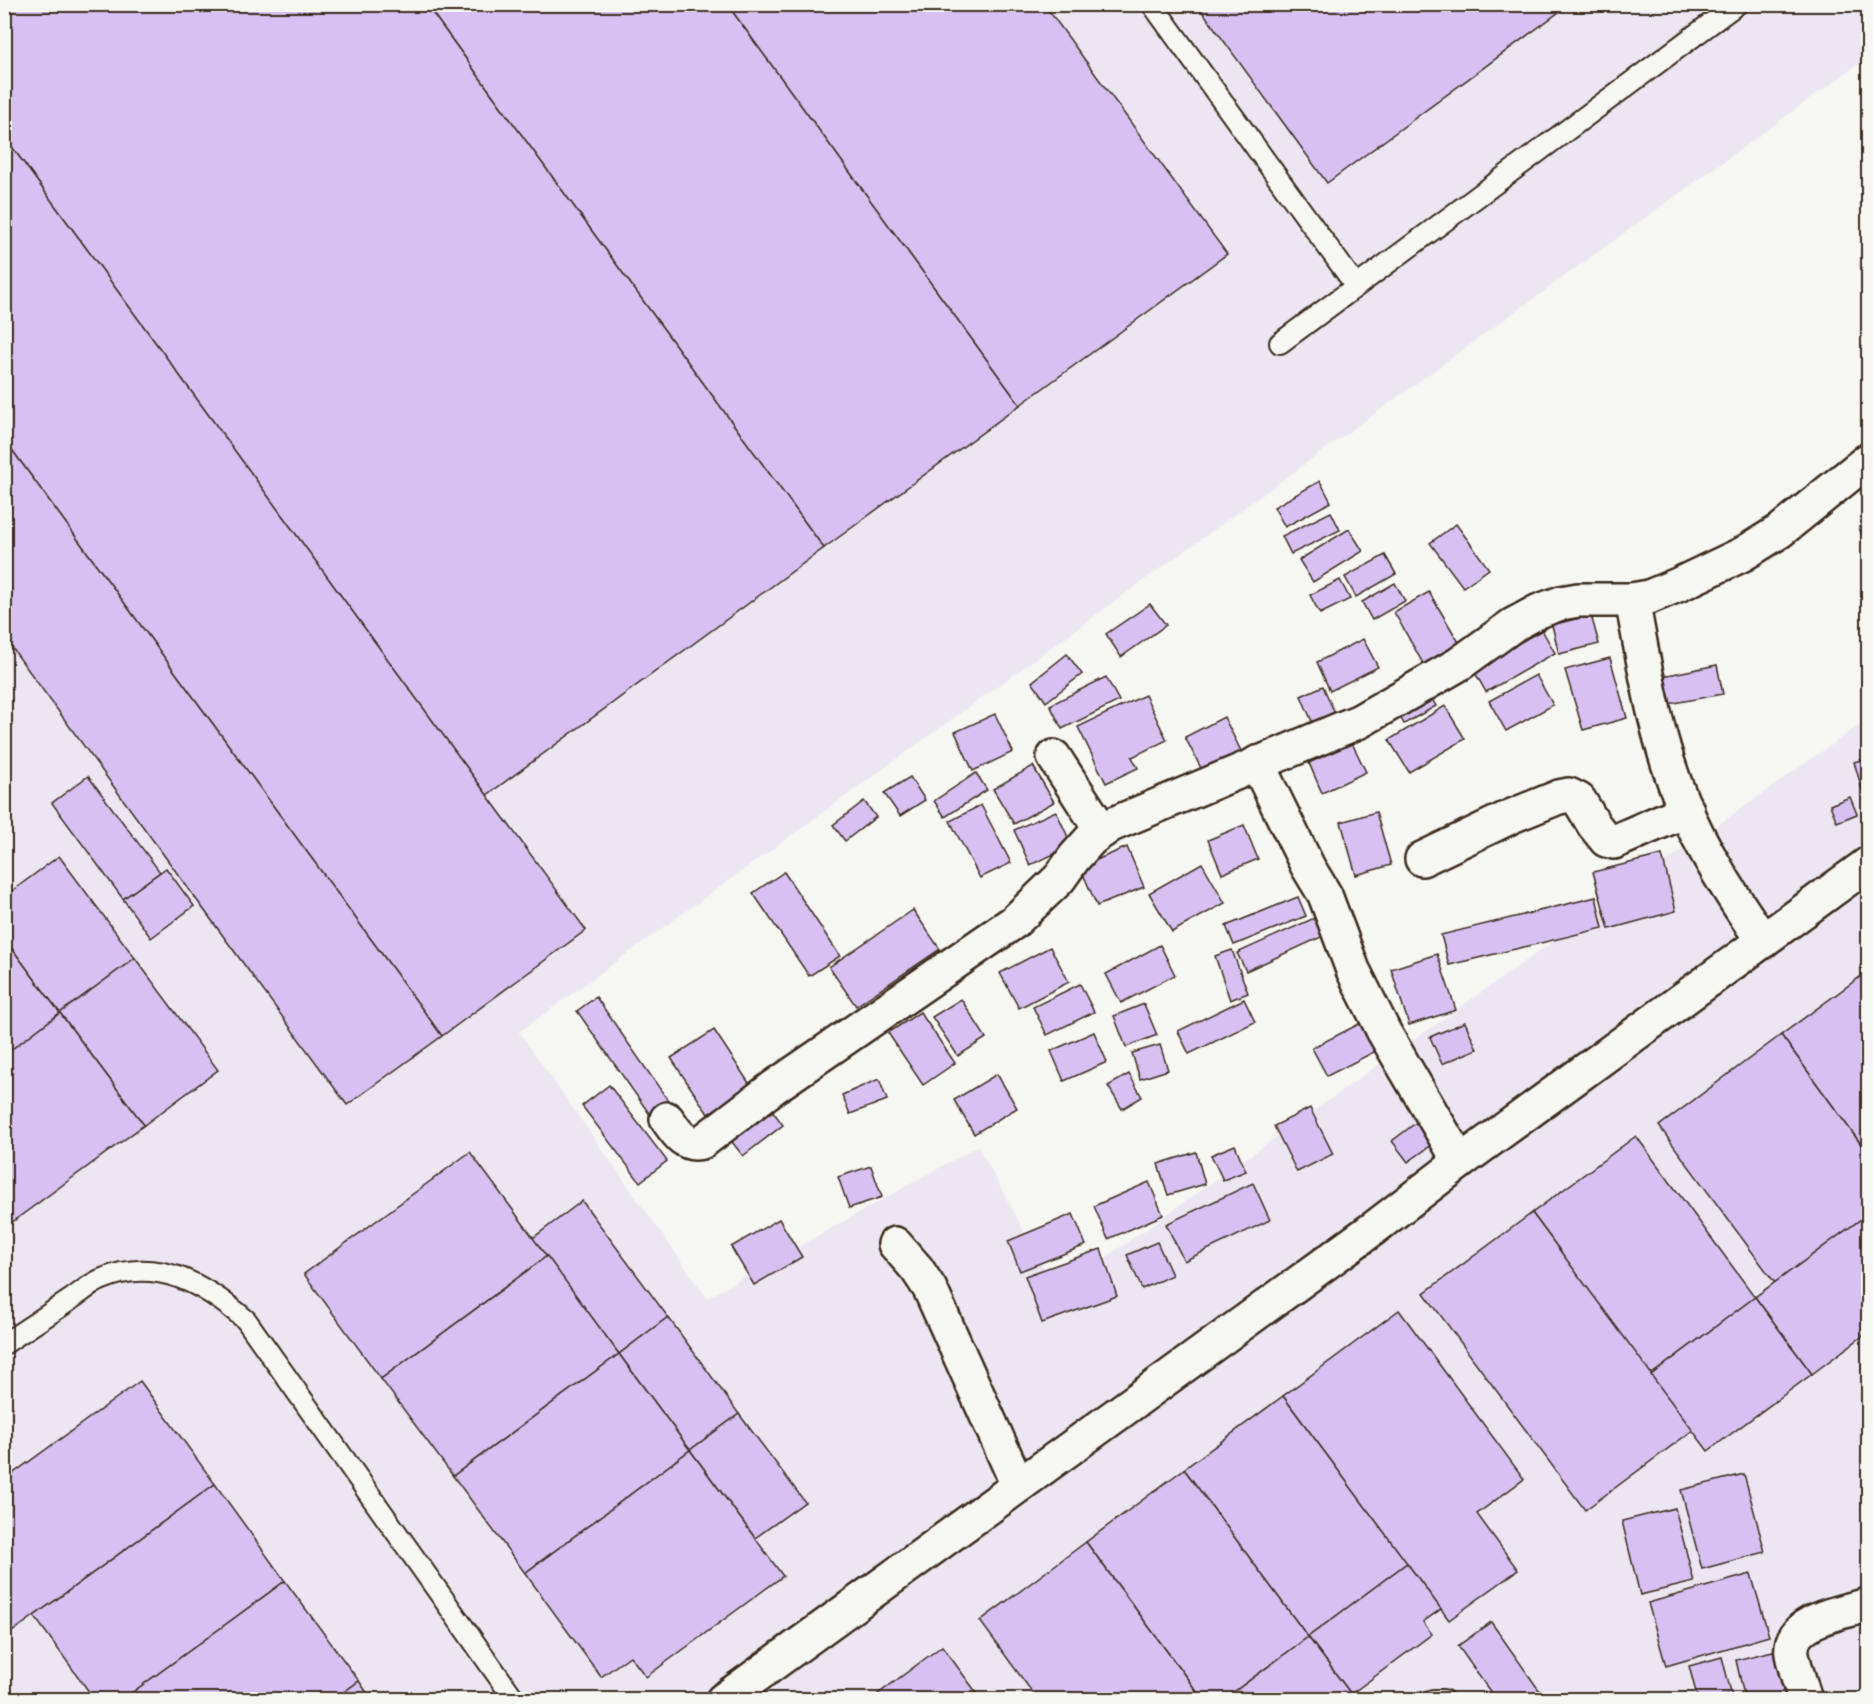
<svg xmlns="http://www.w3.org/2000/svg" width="1873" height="1704" font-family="Mali,sans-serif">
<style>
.built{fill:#ece6f2}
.building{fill:#d6c1f2;stroke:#3b2a1e;stroke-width:1.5}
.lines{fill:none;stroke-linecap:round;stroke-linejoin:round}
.service-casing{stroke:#3b2a1e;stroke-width:24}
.minor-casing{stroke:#3b2a1e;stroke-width:38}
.service{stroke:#f6f6f2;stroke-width:20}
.minor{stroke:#f6f6f2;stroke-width:33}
</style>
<rect width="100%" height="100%" fill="#f6f6f2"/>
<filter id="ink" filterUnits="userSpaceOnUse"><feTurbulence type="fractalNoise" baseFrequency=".0167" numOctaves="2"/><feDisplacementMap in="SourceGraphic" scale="12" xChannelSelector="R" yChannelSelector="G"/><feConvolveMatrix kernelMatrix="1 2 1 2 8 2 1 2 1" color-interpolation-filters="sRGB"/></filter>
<g filter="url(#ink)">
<!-- built -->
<path class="built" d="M5,5h1863v52l-1349,975 188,266 271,-152 79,146 811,-573v980l-1863,1z"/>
<!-- building -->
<g class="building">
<path d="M4,4h422l398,544 -337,247 -483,-659z"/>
<path d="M426,4h301l293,401 -196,143z"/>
<path d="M727,4h317l183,250 -207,151z"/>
<path d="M1197,4h373l-243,179z"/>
<path d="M4,136l582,794 -144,106 -438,-597z"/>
<path d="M4,439l438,597 -95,69 -343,-468z"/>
<path d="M1320,481l11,21 -46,25 -11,-20z"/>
<path d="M1331,512l9,18 -49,24 -9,-18z"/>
<path d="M1868,523v32l-9,-28z"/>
<path d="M1456,524l33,45 -26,18 -33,-44z"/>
<path d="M1349,529l14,22 -50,31 -14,-22z"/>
<path d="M1385,555l11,19 -40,23 -11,-20z"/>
<path d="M1340,580l10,19 -30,15 -10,-19z"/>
<path d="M1395,583l10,18 -33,19 -10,-18z"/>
<path d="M1429,592l31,52 -36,21 -30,-53z"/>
<path d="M1150,604l16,21 -45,32 -15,-23z"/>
<path d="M1591,615l8,29 -40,10 -7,-29z"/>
<path d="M1542,630l13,23 -69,39 -13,-23z"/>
<path d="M1363,639l15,28 -48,24 -13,-29z"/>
<path d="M1067,654l15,20 -36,28 -14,-20z"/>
<path d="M1610,658l17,60 -44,12 -18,-60z"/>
<path d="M1717,665l6,29 -65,12 -5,-28z"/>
<path d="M1536,675l17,30 -47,26 -17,-30z"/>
<path d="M1106,677l13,24 -57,28 -12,-24z"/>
<path d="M1323,686l16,37 -22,10 -16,-37z"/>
<path d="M1428,692l8,14 -32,18 -8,-15z"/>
<path d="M1145,695l22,45 -35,17 6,11 -32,15 -28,-56z"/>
<path d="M1445,706l20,33 -56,33 -20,-32z"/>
<path d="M995,714l18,38 -40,19 -18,-39z"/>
<path d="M1224,717l20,40 -39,19 -20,-39z"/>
<path d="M1352,743l14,29 -44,21 -13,-30z"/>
<path d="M1868,758v29l-6,2 -8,-27z"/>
<path d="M1033,766l21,36 -40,22 -21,-35z"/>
<path d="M976,773l11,17 -42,27 -11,-16z"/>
<path d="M88,776l72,96 -37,27 -71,-96z"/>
<path d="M910,777l15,23 -25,16 -16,-23z"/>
<path d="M1850,797l7,17 -20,8 -7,-17z"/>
<path d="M864,801l12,16 -31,24 -12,-16z"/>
<path d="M981,805l30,58 -31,15 -30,-57z"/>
<path d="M1056,811l16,35 -42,19 -16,-35z"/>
<path d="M1376,812l15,53 -35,10 -15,-53z"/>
<path d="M1244,825l14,34 -36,15 -14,-34z"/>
<path d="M1127,847l17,40 -47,19 -17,-39z"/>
<path d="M1662,855l14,56 -67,18 -16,-57z"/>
<path d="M59,856l76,102 -75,55 -56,-75v-41z"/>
<path d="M1202,863l23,40 -53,29 -23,-39z"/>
<path d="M166,868l28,38 -43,32 -28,-39z"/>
<path d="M784,872l56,84 -31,20 -56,-83z"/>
<path d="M1298,897l8,19 -72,29 -8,-19z"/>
<path d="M1596,897l7,31 -154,37 -8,-30z"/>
<path d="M913,910l27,39 -84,57 -27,-39z"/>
<path d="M1319,916l9,18 -82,37 -9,-18z"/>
<path d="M4,938l56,75 -56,42z"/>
<path d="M1160,945l15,30 -54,28 -15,-29z"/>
<path d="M1050,947l19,35 -50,26 -19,-35z"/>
<path d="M1232,950l16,43 -18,7 -15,-44z"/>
<path d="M1437,954l19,56 -47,15 -18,-56z"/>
<path d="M135,958l83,112 -74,55 -84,-112z"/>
<path d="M1868,971v183l-87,-119z"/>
<path d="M1080,984l14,28 -47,23 -14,-28z"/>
<path d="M596,997l76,109 -19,13 -76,-108z"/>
<path d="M961,999l25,39 -28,18 -26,-39z"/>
<path d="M1244,999l11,23 -66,32 -11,-23z"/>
<path d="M1144,1004l13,31 -31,12 -12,-31z"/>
<path d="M920,1012l35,51 -32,22 -35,-52z"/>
<path d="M60,1013l84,112 -140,103v-173z"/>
<path d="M1363,1022l15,28 -51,26 -15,-28z"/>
<path d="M1465,1022l12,27 -35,15 -12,-27z"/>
<path d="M714,1030l37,56 -43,28 -37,-56z"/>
<path d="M1094,1032l13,30 -43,19 -13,-30z"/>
<path d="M1781,1035l87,119v60l-93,69 -116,-157z"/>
<path d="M1160,1045l8,25 -28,9 -8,-26z"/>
<path d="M997,1074l20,34 -43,26 -20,-34z"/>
<path d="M1129,1074l13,23 -20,12 -14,-23z"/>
<path d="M879,1079l8,21 -37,14 -8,-19z"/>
<path d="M609,1085l58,76 -27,21 -58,-76z"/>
<path d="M769,1106l14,19 -40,31 -15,-19z"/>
<path d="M1310,1108l23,46 -36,18 -23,-46z"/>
<path d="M1417,1122l16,22 -25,18 -16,-21z"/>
<path d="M1636,1136l119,161 -104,78 -119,-162z"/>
<path d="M1235,1145l11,26 -23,9 -12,-25z"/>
<path d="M470,1152l77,104 -166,123 -77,-105z"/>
<path d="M1196,1152l9,32 -37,11 -10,-31z"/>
<path d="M871,1166l11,31 -33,11 -11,-31z"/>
<path d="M1149,1182l14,33 -55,24 -14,-33z"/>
<path d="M1253,1183l17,37 -86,41 -18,-37z"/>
<path d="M582,1201l86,116 -49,37 -86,-116z"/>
<path d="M1532,1213l161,217 -108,80 -161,-217z"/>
<path d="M1073,1214l13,31 -66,26 -12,-30z"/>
<path d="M1868,1214v118l-56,42 -57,-77z"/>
<path d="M779,1219l23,38 -48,28 -23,-38z"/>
<path d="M1157,1242l15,33 -30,14 -15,-34z"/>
<path d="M1101,1249l16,47 -75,27 -17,-47z"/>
<path d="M547,1256l72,98 -166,122 -72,-97z"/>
<path d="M1755,1297l57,77 -104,77 -57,-76z"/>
<path d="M1399,1310l125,169 -47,35 41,56 -69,50 -166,-224z"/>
<path d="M668,1317l71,97 -49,36 -71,-96z"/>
<path d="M619,1354l71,96 -165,123 -72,-97z"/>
<path d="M140,1381l75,103 -203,148 -8,-10v-142z"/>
<path d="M1283,1396l124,167 -99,74 -124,-168z"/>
<path d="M739,1414l66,88 -50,36 -65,-88z"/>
<path d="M690,1450l93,126 -137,101 -16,-21 -29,21 -76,-104z"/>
<path d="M1184,1469l124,168 -85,63h-20l-117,-158z"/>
<path d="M1744,1474l21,78 -63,17 -21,-79z"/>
<path d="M215,1484l70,97 -163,119h-27l-61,-84z"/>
<path d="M1675,1508l19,74 -54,13 -18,-74z"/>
<path d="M1086,1542l117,158h-165l-58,-79z"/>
<path d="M1407,1563l34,46 -18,13 9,12 -81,60 -43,-57z"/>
<path d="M1751,1574l18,62 -103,30 -18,-63z"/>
<path d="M285,1581l74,100 -26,19h-211z"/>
<path d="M1491,1622l55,78h-50l-38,-54z"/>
<path d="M1308,1637l43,57 -8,6h-120z"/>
<path d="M942,1646l40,54h-112z"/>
<path d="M1785,1648l13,52h-53l-9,-40z"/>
<path d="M1722,1657l11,43h-35l-9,-34z"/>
<path d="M359,1681l13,19h-39z"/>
</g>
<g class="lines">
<defs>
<g id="service">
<path d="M1152,4l204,282"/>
<path d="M1280,343l457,-339"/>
<path d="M4,1344c22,-15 44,-29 66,-44 9,-6 19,-15 30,-20 56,-25 104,4 146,40l269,380"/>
<path d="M1433,1700h10"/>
</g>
<g id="minor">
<path d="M1632,600c13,67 23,136 49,199 21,51 51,97 82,142"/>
<path d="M1054,757l48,74"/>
<path d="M1257,763l51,104 17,28 28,75 31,62 76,130"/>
<path d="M1422,859l90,-43 47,-19 10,-2 10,5 15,25 12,15 8,2 73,-32"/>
<path d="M667,1119c9,13 18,28 35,23l72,-55 240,-165 45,-43 15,-21 17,-19 20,-14 249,-104 99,-57 54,-39 26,-14 22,-8 17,-3h54l17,-3 31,-13 63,-30 37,-23 88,-71"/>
<path d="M895,1244l22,25 13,20 88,196"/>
<path d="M723,1700l651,-472 86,-66 408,-298"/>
<path d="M1805,1700c-4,-15 -10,-31 -13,-46 -5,-35 53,-42 76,-49"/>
</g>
</defs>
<!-- service casing -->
<use href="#service" class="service-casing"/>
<!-- minor casing -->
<use href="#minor" class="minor-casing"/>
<!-- service -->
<use href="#service" class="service"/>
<!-- minor -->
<use href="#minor" class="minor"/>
</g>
</g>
<!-- margin -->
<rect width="1873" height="1704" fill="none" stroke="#f6f6f2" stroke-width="24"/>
<rect x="12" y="12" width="1849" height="1680" fill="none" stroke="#3b2a1e" stroke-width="2" filter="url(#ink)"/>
</svg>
